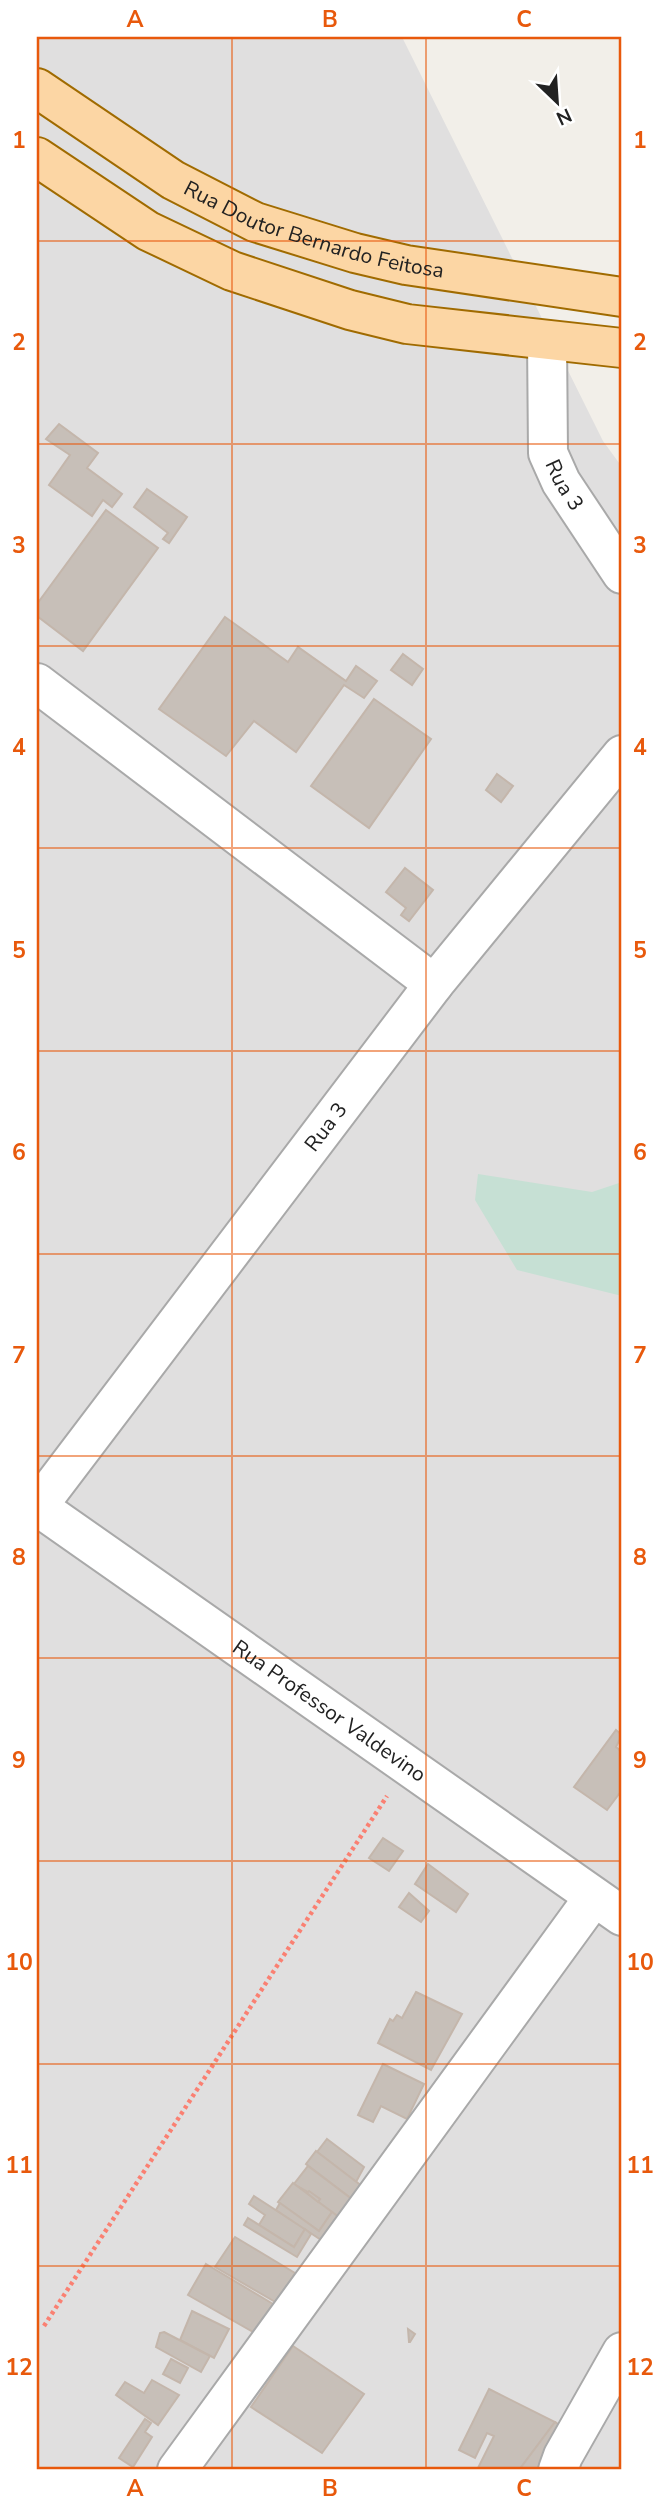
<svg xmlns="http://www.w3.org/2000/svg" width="659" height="2507" font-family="'Nunito Sans',sans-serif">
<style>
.residential{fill:#e0dfdf}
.wetland{fill:#c6e0d4}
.building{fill:#c7bfb8;stroke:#c4b6ab;stroke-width:2}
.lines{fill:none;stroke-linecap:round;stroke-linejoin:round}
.minor-casing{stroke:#a9a9a9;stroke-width:42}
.major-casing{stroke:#a06b00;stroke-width:42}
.path{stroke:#fa8072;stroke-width:4.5;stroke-dasharray:3.5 3.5;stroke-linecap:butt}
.minor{stroke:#fff;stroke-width:38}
.major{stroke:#fcd6a4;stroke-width:38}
.grid{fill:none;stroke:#e8590c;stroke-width:2;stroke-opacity:0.55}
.labels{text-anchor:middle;stroke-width:6;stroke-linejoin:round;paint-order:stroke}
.street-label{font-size:21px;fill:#222;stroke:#fff}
.neatline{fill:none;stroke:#e8590c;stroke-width:2.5}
.grid-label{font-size:23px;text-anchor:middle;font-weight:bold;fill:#e8590c}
</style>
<rect width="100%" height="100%" fill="#f2efe9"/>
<!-- residential -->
<path class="residential" d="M37,37h365l201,404 19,26v2003h-585z"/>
<!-- wetland -->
<path class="wetland" d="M478,1174l114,18 30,-10v114l-105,-26 -42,-70z"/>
<!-- building -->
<g class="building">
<path d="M59,424l39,29 -11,15 35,26 -10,13 -9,-7 -11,16 -43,-31 21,-30 -24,-16z"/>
<path d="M147,489l40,28 -18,26 -6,-4 5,-6 -34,-26z"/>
<path d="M106,510l52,38 -75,103 -46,-35v-12z"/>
<path d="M225,617l63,45 10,-15 48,34 10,-15 21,15 -13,17 -20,-13 -48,67 -42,-31 -28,35 -67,-47z"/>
<path d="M403,654l20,15 -11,16 -21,-15z"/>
<path d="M374,699l57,40 -62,89 -58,-42z"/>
<path d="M497,774l16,12 -12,16 -15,-12z"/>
<path d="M405,868l28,22 -24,31 -8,-6 5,-7 -20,-16z"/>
<path d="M616,1730l6,5 -6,12 6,5v38l-15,20 -33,-23z"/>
<path d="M383,1838l20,13 -14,20 -20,-13z"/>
<path d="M428,1864l40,30 -12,18 -41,-28z"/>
<path d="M409,1893l20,18 -8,11 -22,-15z"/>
<path d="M416,1992l46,22 -31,56 -53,-27 12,-24 3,2 4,-6 5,3z"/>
<path d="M383,2064l41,20 -17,35 -26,-13 -8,16 -15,-7z"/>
<path d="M327,2139l37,28 -8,15 -39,-30z"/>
<path d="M316,2151l51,39 -10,13 -51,-39z"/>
<path d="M308,2166l49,37 -13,18 -26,-19 2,-3 -26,-15z"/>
<path d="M293,2183l39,29 -13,19 -41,-29z"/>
<path d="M309,2191l11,8 -2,3 -11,-9z"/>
<path d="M254,2196l51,33 -11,18 -35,-22 6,-10 -16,-11z"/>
<path d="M280,2203l39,28 13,-19 12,9 -17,23 -51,-34z"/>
<path d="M248,2218l46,29 11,-18 6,5 -14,23 -53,-32z"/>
<path d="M235,2237l60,36 -18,30 -62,-36z"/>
<path d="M206,2264l67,40 -9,14 -4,18 -72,-41z"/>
<path d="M192,2311l37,18 -15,29 -34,-18z"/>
<path d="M408,2329l7,5 -5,8h-1z"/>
<path d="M164,2332l46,24 -9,16 -45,-25 4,-14z"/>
<path d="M293,2346l71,48 -42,59 -71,-46z"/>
<path d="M171,2359l17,9 -8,15 -17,-9z"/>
<path d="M152,2380l27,15 -21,30 -42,-30 9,-13 19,11z"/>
<path d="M489,2389l66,33 -36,48h-42l17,-34 -7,-3 -12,25 -16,-8z"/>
<path d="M145,2419l6,4 -6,9 7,5 -19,30 -14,-9z"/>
<path d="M555,2422l9,6 -21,42h-24z"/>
</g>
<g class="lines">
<defs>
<g id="minor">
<path id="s1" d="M547,340l1,113 13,29 61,92"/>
<path d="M37,683l397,301"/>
<path id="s2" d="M37,1506l585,410"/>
<path id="s3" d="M38,1506l396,-522 188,-229"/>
<path d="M177,2470l417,-573"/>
<path d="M558,2470l5,-14 59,-104"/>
</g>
<g id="major">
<path id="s4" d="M37,88l136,92 82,42 100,31 51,12 216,32"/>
<path d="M37,157l111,74 84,40 118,39 57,14 215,24"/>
</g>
</defs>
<!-- minor casing -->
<use href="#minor" class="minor-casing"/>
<!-- major casing -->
<use href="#major" class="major-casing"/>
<!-- path -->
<path class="path" d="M44,2326l343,-530"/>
<!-- minor -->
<use href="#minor" class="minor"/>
<!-- major -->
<use href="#major" class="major"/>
</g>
<!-- grid -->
<path class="grid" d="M232,37v2433M426,37v2433M37,241h585M37,444h585M37,646h585M37,848h585M37,1051h585M37,1254h585M37,1456h585M37,1658h585M37,1861h585M37,2064h585M37,2266h585"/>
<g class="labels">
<!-- street labels -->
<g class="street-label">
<text dy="7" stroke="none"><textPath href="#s4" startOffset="315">Rua Doutor Bernardo Feitosa</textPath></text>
<text dy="7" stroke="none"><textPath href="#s1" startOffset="149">Rua 3</textPath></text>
<text dy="7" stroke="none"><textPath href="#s3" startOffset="476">Rua 3</textPath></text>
<text dy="7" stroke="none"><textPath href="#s2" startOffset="357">Rua Professor Valdevino</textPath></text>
</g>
</g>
<!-- border -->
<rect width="659" height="2507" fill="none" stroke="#ffffff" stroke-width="77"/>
<!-- north arrow -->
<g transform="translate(557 102) rotate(155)" stroke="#ffffff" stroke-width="5" paint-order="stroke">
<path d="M0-5L12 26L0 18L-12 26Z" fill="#222222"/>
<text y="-10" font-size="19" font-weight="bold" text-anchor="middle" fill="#222222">N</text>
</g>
<rect x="38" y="38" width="582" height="2430" class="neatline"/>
<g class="grid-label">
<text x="135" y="27">A</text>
<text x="330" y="27">B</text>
<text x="524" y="27">C</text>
<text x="19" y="148">1</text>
<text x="640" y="148">1</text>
<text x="19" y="350">2</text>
<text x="640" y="350">2</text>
<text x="19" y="553">3</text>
<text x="640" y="553">3</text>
<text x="19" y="755">4</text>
<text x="640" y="755">4</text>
<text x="19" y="958">5</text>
<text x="640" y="958">5</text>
<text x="19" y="1160">6</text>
<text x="640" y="1160">6</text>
<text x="19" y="1363">7</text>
<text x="640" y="1363">7</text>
<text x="19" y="1565">8</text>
<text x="640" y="1565">8</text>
<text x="19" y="1768">9</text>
<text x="640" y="1768">9</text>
<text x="19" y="1970">10</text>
<text x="640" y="1970">10</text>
<text x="19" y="2173">11</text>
<text x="640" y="2173">11</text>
<text x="19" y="2375">12</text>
<text x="640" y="2375">12</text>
<text x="135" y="2496">A</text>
<text x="330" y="2496">B</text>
<text x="524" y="2496">C</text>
</g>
</svg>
